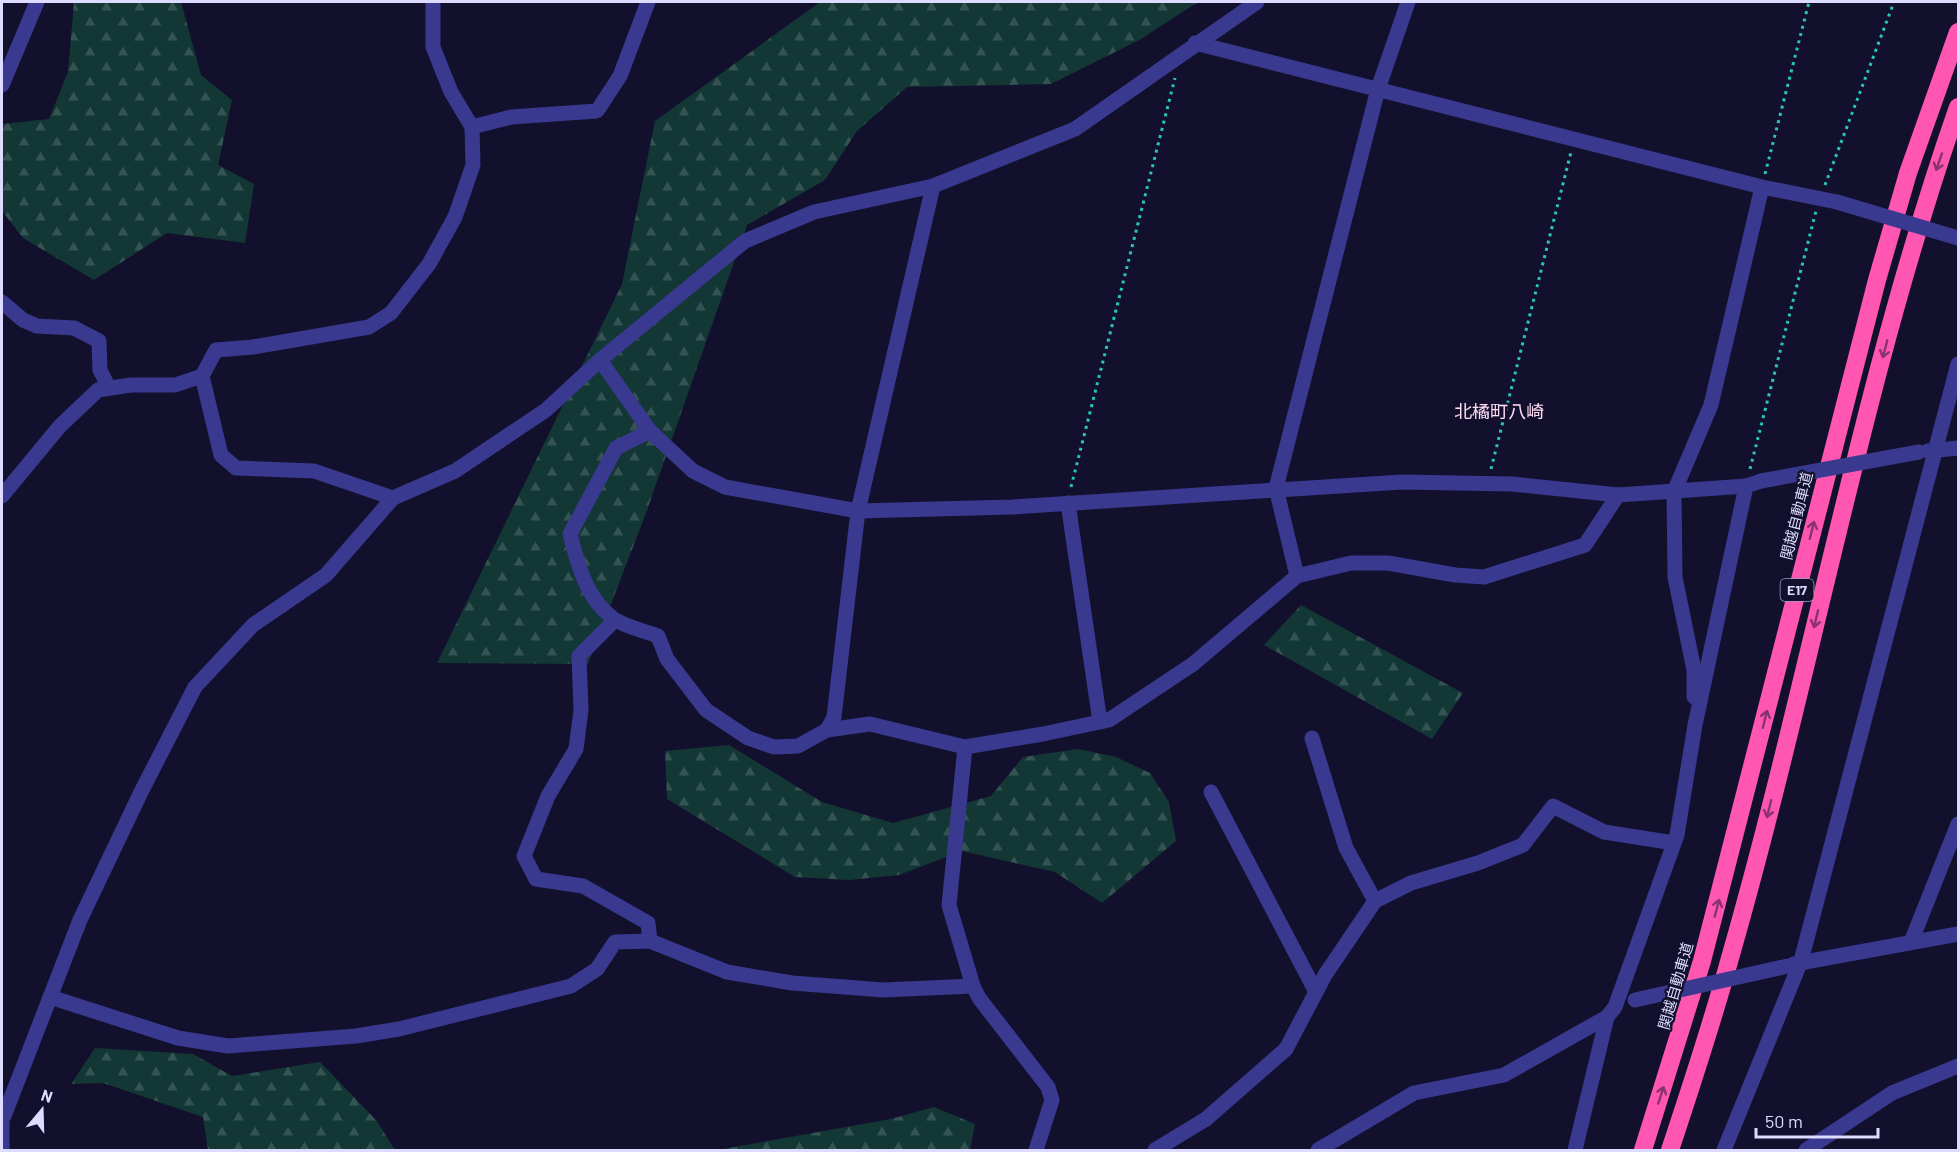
<svg xmlns="http://www.w3.org/2000/svg" width="1960" height="1152" font-family="Barlow,'Noto Sans JP',sans-serif">
<style>
.forest{fill:url(#forest-firs)}
.lines{fill:none;stroke-linecap:round;stroke-linejoin:round}
.path{stroke:#28c6b4;stroke-width:3;stroke-dasharray:3 4.5;stroke-linecap:butt}
.minor{stroke:#38398f;stroke-width:15}
.highway{stroke:#ff56b1;stroke-width:18}
.minor-bridge{stroke:#38398f;stroke-width:15}
.oneway{stroke:#89336f}
.labels{text-anchor:middle;stroke-width:4.5;stroke-linejoin:round;paint-order:stroke}
.shield{fill:#13102d;stroke:#a09ec0;stroke-width:1.5}
.shield-label{font-size:14px;font-weight:bold;fill:#dddbff}
.street-label{font-size:15px;fill:#dddbff;stroke:#13102d}
.quarter-label{font-size:18px;fill:#ffddf5;stroke:#13102d}
</style>
<defs>
<pattern id="forest-firs" width="22" height="20" patternUnits="userSpaceOnUse" patternTransform="scale(1.5)"><rect width="22" height="20" fill="#123734"/><path d="M5 1l3.5 6h-7zM16 11l3.5 6h-7z" fill="#345352"/></pattern>
</defs>
<rect width="100%" height="100%" fill="#13102d"/>
<!-- forest -->
<g class="forest">
<path d="M74,2h107l20,73 31,25 -14,65 36,19 -9,59 -78,-10 -73,47 -71,-42 -21,-27v-87l47,-5 19,-47z"/>
<path d="M820,2h378l-57,37 -90,45 -144,3 -50,44 -32,49 -78,45 -101,288 -58,151 -151,-1 185,-379 33,-163z"/>
<path d="M1301,605l162,88 -31,46 -168,-94z"/>
<path d="M729,745l93,57 71,21 98,-27 32,-39 55,-8 38,8 34,16 19,29 7,39 -74,62 -47,-31 -93,-21 -63,24 -50,5 -54,-3 -128,-78 -2,-48z"/>
<path d="M95,1048l98,6 39,22 88,-14 56,58 19,30h-187l-5,-33 -100,-34 -32,1z"/>
<path d="M934,1107l41,17 -5,26h-252l173,-31z"/>
</g>
<g class="lines">
<!-- path -->
<g class="path">
<path d="M1765,174l44,-172"/>
<path d="M1825,185l69,-183"/>
<path d="M1491,469l80,-317"/>
<path d="M1750,469l66,-258"/>
<path d="M1071,487l104,-409"/>
</g>
<!-- minor -->
<g class="minor">
<path d="M1195,43l567,144 75,15"/>
<path d="M2,85l35,-83"/>
<path d="M472,127l39,-10 86,-6 23,-35 28,-74"/>
<path d="M2,302l21,18 14,6 37,2 25,13 1,29 9,18"/>
<path d="M600,360l50,71 43,40 32,16 133,24 154,-4 390,-25 110,2 106,11"/>
<path d="M202,376l19,79 15,13 78,3 79,27"/>
<path d="M650,431l-34,17 -46,86c8,31 16,65 44,85 12,8 31,12 44,17l9,23 39,51 42,28 26,9 24,-1 29,-16 43,-6 95,23 78,-13 66,-14 84,-56 104,-88 54,-13h37l67,12 29,2 101,-32 33,-50 128,-9 15,-5"/>
<path d="M1928,451l30,-3"/>
<path d="M2,496l58,-70 38,-36 33,-5h44l27,-9 14,-26 37,-3 116,-20 22,-14 38,-49 26,-47 18,-52 -1,-38 -21,-35 -18,-45v-45"/>
<path d="M1068,503l32,219"/>
<path d="M1297,576l-21,-88 102,-399 30,-87"/>
<path d="M615,620l-36,36 2,54 -5,39 -28,47 -24,60 12,23 47,7 65,37 2,18"/>
<path d="M1694,697v-27l-19,-93 -1,-85 37,-87 51,-218"/>
<path d="M827,730l7,-13 24,-206 75,-325"/>
<path d="M1312,738l34,110 29,53"/>
<path d="M965,747l-16,158 24,81 6,12 69,89 4,13 -16,50"/>
<path d="M1211,792l105,200"/>
<path d="M1911,942l47,-118"/>
<path d="M1794,964l164,-30"/>
<path d="M50,997l128,41 50,8 128,-10 43,-7 172,-43 26,-17 18,-27 35,-1 77,31 65,11 92,7 89,-4"/>
<path d="M2,1112v38"/>
<path d="M4,1116l76,-196 61,-128 54,-105 58,-62 73,-50 67,-77 62,-27 91,-61 54,-50 145,-119 69,-29 119,-26 142,-57 182,-127"/>
<path d="M1155,1150l51,-31 80,-70 39,-74 50,-74 36,-18 67,-20 45,-18 30,-39 51,26 70,11"/>
<path d="M1318,1150l96,-57 90,-18 103,-58 8,-10 62,-172 18,-110 51,-239"/>
<path d="M1575,1150l32,-133"/>
<path d="M1724,1150l77,-189 157,-597"/>
<path d="M1806,1150l86,-57 66,-27"/>
</g>
<!-- highway -->
<g class="highway">
<path d="M1643,1150l59,-189 175,-681 31,-107 50,-141"/>
<path d="M1670,1150c21,-63 42,-127 60,-192 81,-282 131,-574 228,-851"/>
</g>
<!-- minor-bridge -->
<g class="minor-bridge">
<path d="M1837,202l121,36"/>
<path d="M1761,481l158,-29"/>
<path d="M1635,1000l153,-34"/>
</g>
</g>
<!-- one-way arrows -->
<defs><path id="oneway-shaft" d="M-6 0H5M1.5-3L5.5 0L1.5 3" fill="none" stroke-width="1.6" stroke-linecap="round" stroke-linejoin="round" transform="scale(1.5)"/></defs>
<g class="oneway">
<use href="#oneway-shaft" transform="translate(1939 162) rotate(109)"/>
<use href="#oneway-shaft" transform="translate(1885 349) rotate(105)"/>
<use href="#oneway-shaft" transform="translate(1812 530) rotate(-76)"/>
<use href="#oneway-shaft" transform="translate(1816 619) rotate(104)"/>
<use href="#oneway-shaft" transform="translate(1765 719) rotate(-76)"/>
<use href="#oneway-shaft" transform="translate(1769 809) rotate(104)"/>
<use href="#oneway-shaft" transform="translate(1717 908) rotate(-75)"/>
<use href="#oneway-shaft" transform="translate(1661 1095) rotate(-72)"/>
</g>
<g class="labels">
<!-- shield labels -->
<rect class="shield" x="1780.5" y="579" width="33" height="22" rx="4.5"/>
<g class="shield-label">
<text x="1797" y="595">E17</text>
</g>
<!-- street labels -->
<g class="street-label">
<text transform="translate(1797 516) rotate(-76)" y="5">関越自動車道</text>
<text transform="translate(1676 986) rotate(-74)" y="5">関越自動車道</text>
</g>
<!-- quarter labels -->
<g class="quarter-label">
<text x="1499" y="418">北橘町八崎</text>
</g>
</g>
<!-- border -->
<rect width="1960" height="1152" fill="none" stroke="#dddbff" stroke-width="6"/>
<!-- north arrow -->
<g transform="translate(42 1110) rotate(19)" stroke="#13102d" stroke-width="4.5" paint-order="stroke">
<path d="M0-4.5L10 22L0 15L-10 22Z" fill="#dddbff"/>
<text y="-9" font-size="16" font-weight="bold" text-anchor="middle" fill="#dddbff">N</text>
</g>
<!-- scale -->
<path d="M1756 1128v9h122v-9" fill="none" stroke="#dddbff" stroke-width="3"/>
<text x="1765" y="1128" font-size="18" fill="#dddbff" stroke="#13102d" stroke-width="4.5" paint-order="stroke">50 m</text>
</svg>
